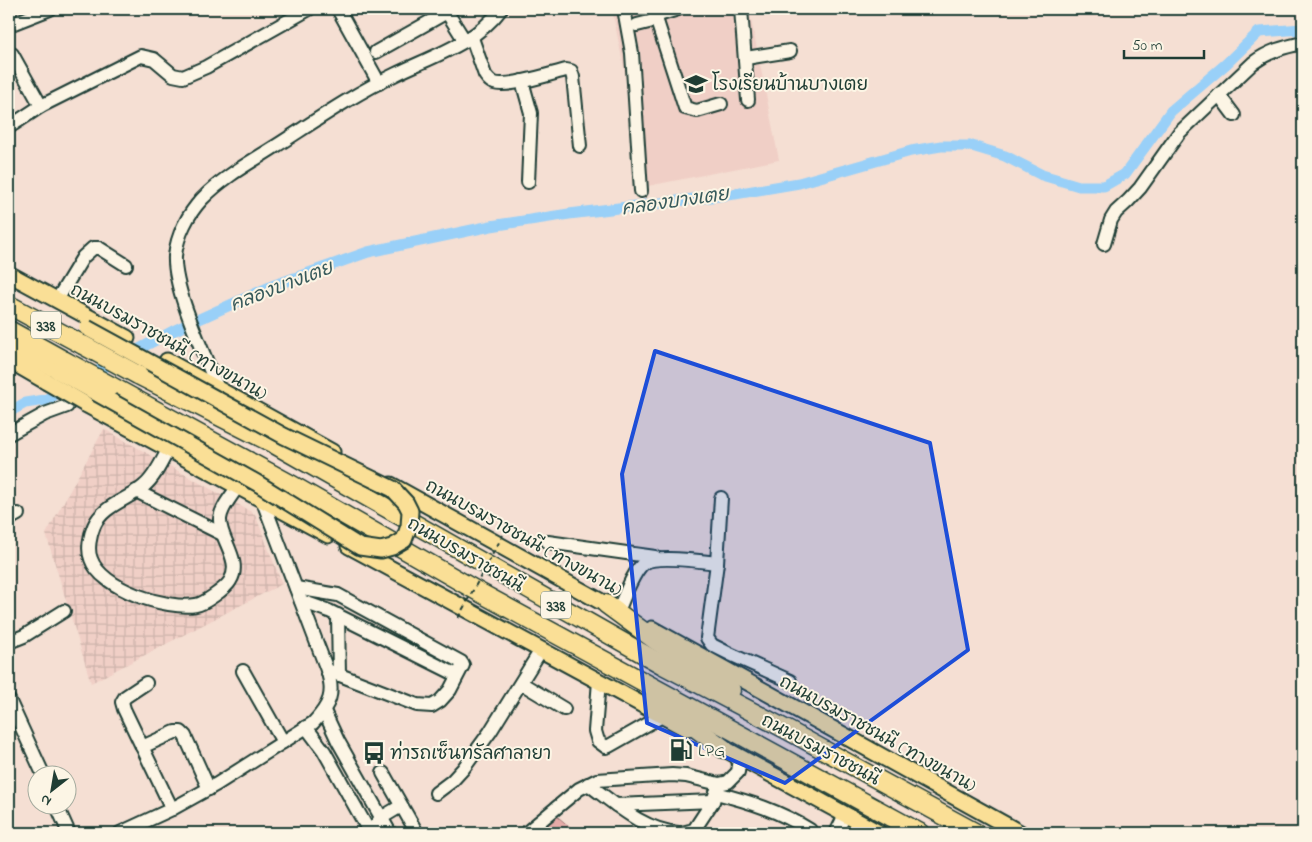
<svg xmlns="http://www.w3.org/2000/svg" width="1312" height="842" font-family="'Indie Flower','Playpen Sans Thai',sans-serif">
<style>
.built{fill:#f0cfc6}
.industrial{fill:url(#industrial-grid)}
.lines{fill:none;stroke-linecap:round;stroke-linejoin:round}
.canal{stroke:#99d0f8;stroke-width:11}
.building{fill:#e6aba8;stroke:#a17876}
.minor-casing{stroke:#1f3d34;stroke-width:16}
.major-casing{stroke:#1f3d34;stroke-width:19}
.highway-casing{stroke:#1f3d34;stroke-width:21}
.path{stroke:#1f3d34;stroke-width:2;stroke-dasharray:5 4;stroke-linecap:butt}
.minor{stroke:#fcf5e5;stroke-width:12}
.major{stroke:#fadf96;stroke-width:15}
.highway{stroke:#fadf96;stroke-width:18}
.major-bridge-casing{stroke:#1f3d34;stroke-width:19;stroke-linecap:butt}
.highway-bridge-casing{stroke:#1f3d34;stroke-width:21;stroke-linecap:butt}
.path-bridge{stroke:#1f3d34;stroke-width:2;stroke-dasharray:5 4;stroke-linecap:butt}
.major-bridge{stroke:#fadf96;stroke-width:15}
.highway-bridge{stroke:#fadf96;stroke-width:18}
.marked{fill:#1d4ed8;fill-opacity:0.2;stroke:#1d4ed8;stroke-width:4;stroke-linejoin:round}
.labels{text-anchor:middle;stroke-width:4;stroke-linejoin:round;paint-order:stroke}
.shield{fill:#fcf5e5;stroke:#617469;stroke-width:1}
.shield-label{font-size:16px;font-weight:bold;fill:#1f3d34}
.poi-label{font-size:18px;fill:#1f3d34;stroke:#fcf5e5;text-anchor:start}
.street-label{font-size:18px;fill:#1f3d34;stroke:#fcf5e5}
.water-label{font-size:19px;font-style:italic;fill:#375a5b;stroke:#fcf5e5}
</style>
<defs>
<pattern id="industrial-grid" width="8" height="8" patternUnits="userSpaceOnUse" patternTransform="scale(1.25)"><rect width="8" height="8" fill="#f0cfc6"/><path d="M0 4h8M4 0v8" fill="none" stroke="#cdb3ab"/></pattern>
</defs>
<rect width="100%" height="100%" fill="#f5dfd3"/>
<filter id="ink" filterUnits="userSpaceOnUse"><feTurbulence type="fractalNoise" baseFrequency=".02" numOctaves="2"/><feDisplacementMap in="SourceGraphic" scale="10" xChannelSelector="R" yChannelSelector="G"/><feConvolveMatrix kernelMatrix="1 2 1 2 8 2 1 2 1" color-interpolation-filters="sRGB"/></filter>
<g filter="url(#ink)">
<!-- built -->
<path class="built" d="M612,9h137l30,151 -131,26z"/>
<!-- industrial -->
<path class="industrial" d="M104,429l151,85 27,70 -191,99 -45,-149z"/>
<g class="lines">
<!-- canal -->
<g class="canal">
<path d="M88,376l85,-45 99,-45 96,-34 123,-26 78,-12 166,-20 64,-11 112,-32 30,-5h31l33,10 37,19 37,11h25l21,-12 46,-63 55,-47 33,-32 44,-3"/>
<path d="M9,412l16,-9 20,-3 23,-12"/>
</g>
</g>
<!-- building -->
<path class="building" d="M552,812l25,21h-51z"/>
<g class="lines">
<defs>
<g id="minor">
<path d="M338,9l41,74"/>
<path d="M445,9l20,32"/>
<path d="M624,9l8,44 9,138"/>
<path d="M653,9l32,99 12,3 24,-7"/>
<path d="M741,9l7,91"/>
<path d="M655,16l23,-7"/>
<path d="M9,25l41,-16"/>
<path d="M637,25l20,-5"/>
<path d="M472,38l13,37c3,4 5,7 9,8 14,5 56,-9 72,-13l5,1 2,6 7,69"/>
<path d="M376,52l71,-40"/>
<path d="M12,54l29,52"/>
<path d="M746,58l44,-7"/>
<path d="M522,81l9,32 -3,69"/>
<path d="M1219,95l15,20"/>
<path d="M9,127l32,-21 100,-50 13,3 19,16 10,2 23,-10 103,-58"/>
<path d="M1104,244l7,-24 5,-8 12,-11 12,-13 39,-55 74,-70c16,-12 31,-16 50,-20"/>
<path d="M57,300l26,-43 10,-9h6l27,17"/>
<path d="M218,389c-13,-34 -45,-99 -43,-133 2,-21 13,-42 27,-57 21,-22 49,-37 74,-53 39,-25 78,-52 120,-72 37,-18 80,-31 105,-65"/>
<path d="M9,434l36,-20 22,-8"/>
<path d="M169,448c-7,13 -14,29 -25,38 -16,14 -41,19 -50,40 -4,9 -7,24 -3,33 10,30 76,51 105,46 8,-1 30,-17 34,-24 13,-20 -11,-42 -10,-62 1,-12 12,-23 18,-33"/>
<path d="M136,491l86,43"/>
<path d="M9,519l9,-5"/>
<path d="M548,542l107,15"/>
<path d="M717,563l-10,75 5,7 18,9 60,27"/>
<path d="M296,588l42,7 123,67 2,3 -13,25 -10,11 -8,5 -15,-1 -90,-35"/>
<path d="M301,601l28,10 128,64"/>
<path d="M618,611c6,-13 15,-40 26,-48 12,-8 57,-2 73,0l4,-65"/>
<path d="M338,615l1,60"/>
<path d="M9,642l15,-6 40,-25"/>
<path d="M243,671l40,71"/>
<path d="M599,681l-4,50 3,10 8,6 3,-1 53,-30"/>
<path d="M146,683l-21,14 -3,5 2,7 48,100"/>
<path d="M521,683l43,26"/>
<path d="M9,700l34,74"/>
<path d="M324,711l14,30 52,92"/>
<path d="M306,727l18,24 46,82"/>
<path d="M142,747l33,-15h6l4,4 24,53"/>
<path d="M383,773l34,60"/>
<path d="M588,784c26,19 56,47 91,49 4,0 10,-2 15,-3l19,-29 6,-17"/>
<path d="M436,793l16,-12 11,-12 27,-37 51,-82"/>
<path d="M716,793c35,9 63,18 94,37"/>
<path d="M56,804l13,29"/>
<path d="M616,805l97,-4"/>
<path d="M376,824l5,-6 20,-12"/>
<path d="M120,833l52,-24 45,-25 96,-61c17,-18 22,-30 14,-53l-65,-171"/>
<path d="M526,833l53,-44 18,-9 75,-5 14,1 33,8 9,-2 10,-10 1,-7 -2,-9"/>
<path d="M836,833l9,-18"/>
</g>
<g id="major">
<path d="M9,274l118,64"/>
<path d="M9,345l48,26"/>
<path d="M9,360l38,22"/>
<path d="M167,361l165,91"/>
<path d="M85,404l243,131"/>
<path d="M391,485l225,125"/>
<path d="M349,546l338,183"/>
<path d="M652,629l368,204"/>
<path d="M714,743l165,90"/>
</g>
<g id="highway">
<path d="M9,305l74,40"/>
<path d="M9,330l56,31"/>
<path d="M138,375l136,69 389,221 126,66 187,102"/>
<path d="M111,386l181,99 185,106 443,242"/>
<path d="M606,604l49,36 76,50"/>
<path d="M654,697l70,52"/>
</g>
</defs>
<!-- minor casing -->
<use href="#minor" class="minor-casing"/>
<!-- major casing -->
<use href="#major" class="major-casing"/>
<!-- highway casing -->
<use href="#highway" class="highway-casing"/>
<!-- path -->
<path class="path" d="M173,351l14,-6"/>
<!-- minor -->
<use href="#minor" class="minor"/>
<!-- major -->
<use href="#major" class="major"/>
<!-- highway -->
<use href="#highway" class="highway"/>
<defs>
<g id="major-bridge">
<path d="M57,371l200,112 103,64 21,3 11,-3 12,-7 5,-14 1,-15 -4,-8 -13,-14 -109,-53 -197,-108"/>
<path d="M47,382l38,22"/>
</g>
<g id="highway-bridge">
<path d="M83,345l55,30"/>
<path d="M65,361l46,25"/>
</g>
</defs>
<!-- major-bridge casing -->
<use href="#major-bridge" class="major-bridge-casing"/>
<!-- highway-bridge casing -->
<use href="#highway-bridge" class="highway-bridge-casing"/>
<!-- path-bridge -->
<path class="path-bridge" d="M458,618l45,-83"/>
<!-- major-bridge -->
<use href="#major-bridge" class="major-bridge"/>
<!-- highway-bridge -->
<use href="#highway-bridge" class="highway-bridge"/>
</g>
</g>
<!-- marked area -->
<path class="marked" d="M655,351l275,92 38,207 -183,133 -138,-60 -25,-249z"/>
<!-- icons -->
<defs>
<symbol id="school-bare" viewBox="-9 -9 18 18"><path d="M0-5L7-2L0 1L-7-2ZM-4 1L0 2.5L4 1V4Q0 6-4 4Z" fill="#1f3d34" stroke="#fcf5e5" stroke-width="2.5" paint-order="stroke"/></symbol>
<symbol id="fuel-bare" viewBox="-9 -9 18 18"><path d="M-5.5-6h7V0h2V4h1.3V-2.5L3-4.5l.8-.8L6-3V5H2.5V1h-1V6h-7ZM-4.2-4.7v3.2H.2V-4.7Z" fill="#1f3d34" stroke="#fcf5e5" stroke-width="2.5" paint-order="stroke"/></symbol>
<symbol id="bus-bare" viewBox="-9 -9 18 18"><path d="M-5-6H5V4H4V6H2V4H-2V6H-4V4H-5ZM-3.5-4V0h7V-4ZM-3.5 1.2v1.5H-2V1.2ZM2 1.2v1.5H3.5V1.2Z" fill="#1f3d34" stroke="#fcf5e5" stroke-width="2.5" paint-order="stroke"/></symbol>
</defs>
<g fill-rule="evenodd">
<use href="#school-bare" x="680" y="68" width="32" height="32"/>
<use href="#fuel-bare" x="665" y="734" width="32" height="32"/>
<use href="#bus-bare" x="358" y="737" width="32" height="32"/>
</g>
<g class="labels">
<!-- shield labels -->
<g class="shield">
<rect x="31" y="311.5" width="30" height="27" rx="4"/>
<rect x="541" y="591.5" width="30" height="27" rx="4"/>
</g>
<g class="shield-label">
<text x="46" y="331">338</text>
<text x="556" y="611">338</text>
</g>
<!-- poi labels -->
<g class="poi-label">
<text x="712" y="90">โรงเรียนบ้านบางเตย</text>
<text x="698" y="756">LPG</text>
<text x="390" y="759">ท่ารถเซ็นทรัลศาลายา</text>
</g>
<!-- street labels -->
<g class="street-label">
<text transform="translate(169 341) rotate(29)" y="6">ถนนบรมราชชนนี (ทางขนาน)</text>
<text transform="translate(524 537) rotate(29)" y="6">ถนนบรมราชชนนี (ทางขนาน)</text>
<text transform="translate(466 554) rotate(30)" y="6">ถนนบรมราชชนนี</text>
<text transform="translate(878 733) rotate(29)" y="6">ถนนบรมราชชนนี (ทางขนาน)</text>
<text transform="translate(821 749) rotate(28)" y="6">ถนนบรมราชชนนี</text>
</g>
<!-- water labels -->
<g class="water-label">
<text transform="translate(675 200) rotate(-8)" y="7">คลองบางเตย</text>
<text transform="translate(281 285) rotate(-21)" y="7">คลองบางเตย</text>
</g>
</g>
<!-- margin -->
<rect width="1312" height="842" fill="none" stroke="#fcf5e5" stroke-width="30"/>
<rect x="15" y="15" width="1282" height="812" fill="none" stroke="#1f3d34" stroke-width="2" filter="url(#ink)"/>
<!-- north arrow -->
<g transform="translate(52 790) rotate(211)"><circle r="24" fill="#fcf5e5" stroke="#a4ab9e"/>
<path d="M0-4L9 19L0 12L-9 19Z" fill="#1f3d34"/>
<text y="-8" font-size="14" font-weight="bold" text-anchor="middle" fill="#1f3d34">N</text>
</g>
<!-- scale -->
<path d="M1124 50v8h80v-8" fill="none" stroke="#1f3d34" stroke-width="2.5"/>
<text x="1132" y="50" font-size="15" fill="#1f3d34" stroke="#fcf5e5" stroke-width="4" paint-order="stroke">50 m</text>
</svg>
